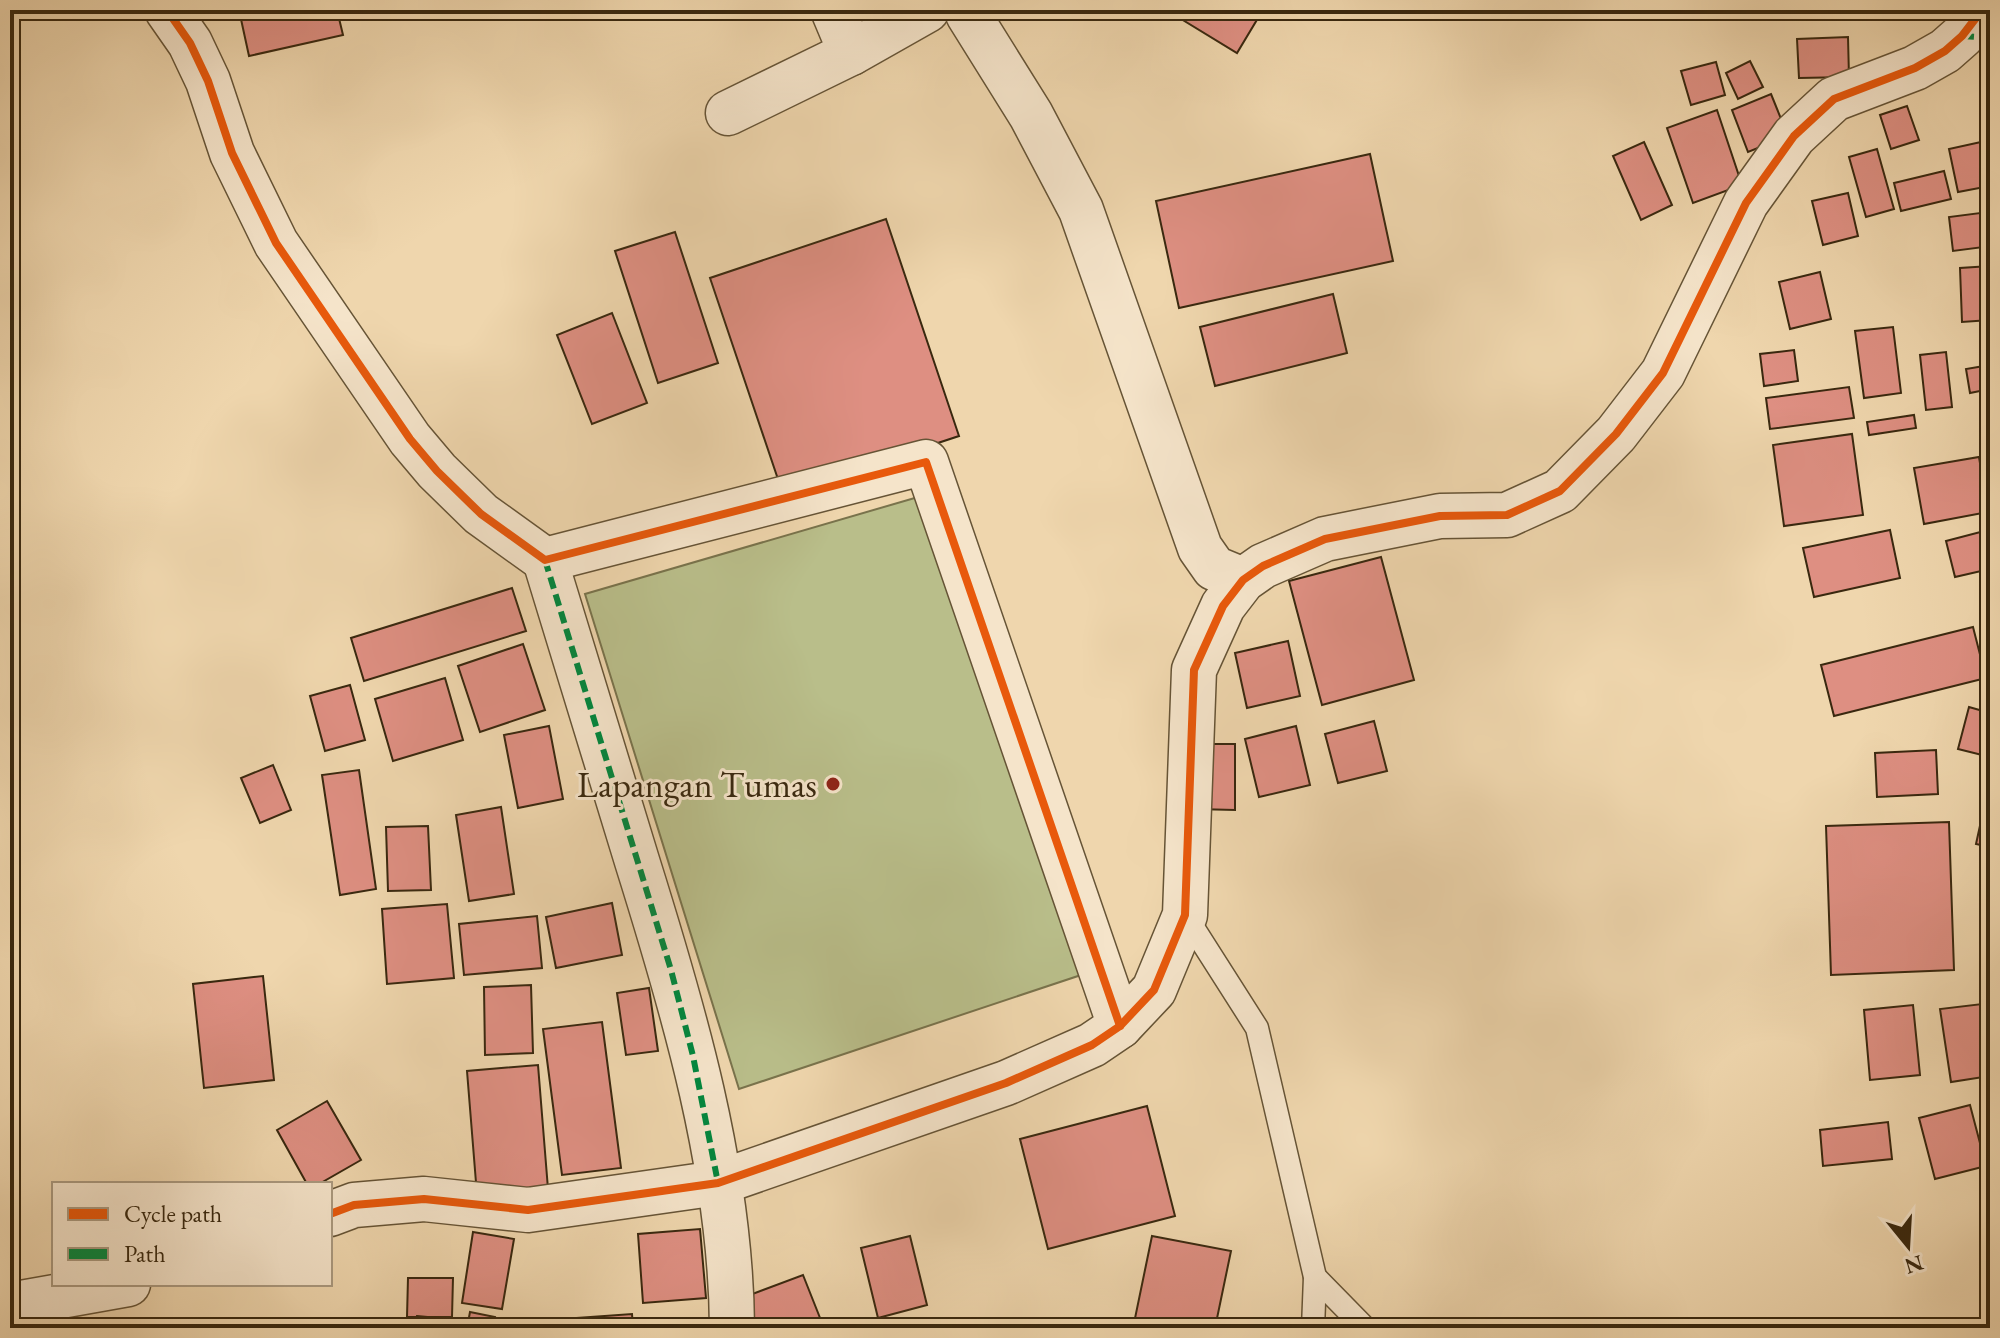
<svg xmlns="http://www.w3.org/2000/svg" width="2000" height="1338" font-family="'EB Garamond',serif">
<style>
.green{fill:#b9be8a;stroke:#79734c;stroke-width:2}
.building{fill:#de8f82;stroke:#39280f;stroke-width:2}
.lines{fill:none;stroke-linecap:round;stroke-linejoin:round}
.service-casing{stroke:#665436;stroke-width:25}
.minor-casing{stroke:#665436;stroke-width:47}
.service{stroke:#f5e4ca;stroke-width:22}
.minor{stroke:#f5e4ca;stroke-width:44}
.quiet{stroke:#00873e;stroke-width:6;stroke-dasharray:12 6;stroke-linecap:butt}
.cycleway-casing{stroke:#f5e4ca;stroke-width:13}
.cycleway{stroke:#e8590c;stroke-width:8}
.poi-dot{fill:#8f2418;stroke:#f5e4ca;stroke-width:3}
.labels{text-anchor:middle;stroke-width:6;stroke-linejoin:round;paint-order:stroke}
.poi-label{font-size:36px;fill:#39280f;stroke:#f5e4ca;text-anchor:end}
</style>
<rect width="100%" height="100%" fill="#efd6ad"/>
<filter id="stains"><feTurbulence type="fractalNoise" baseFrequency=".0025" numOctaves="4"/><feColorMatrix values="0 0 0 0 .2 0 0 0 0 .09 0 0 0 0 .02 0 0 0 .5 -.17"/></filter>
<radialGradient id="worn" r=".72"><stop offset=".6" stop-color="#630" stop-opacity="0"/><stop offset="1" stop-color="#630" stop-opacity=".3"/></radialGradient>
<!-- green -->
<path class="green" d="M925,495l159,479 -345,115 -154,-495z"/>
<!-- building -->
<g class="building">
<path d="M239,10h98l6,25 -94,21z"/>
<path d="M1176,10h80l5,3 -24,40 -64,-39z"/>
<path d="M1848,37l1,40 -50,1 -2,-39z"/>
<path d="M1750,61l13,26 -25,12 -12,-26z"/>
<path d="M1716,62l9,33 -34,10 -10,-34z"/>
<path d="M1771,94l17,42 -40,16 -16,-42z"/>
<path d="M1907,106l12,34 -28,9 -11,-34z"/>
<path d="M1717,110l25,75 -49,18 -26,-75z"/>
<path d="M1990,140v46l-32,6 -9,-43z"/>
<path d="M1644,142l28,63 -31,15 -28,-64z"/>
<path d="M1877,149l17,60 -28,8 -17,-60z"/>
<path d="M1370,154l23,107 -214,47 -23,-107z"/>
<path d="M1944,171l7,28 -50,12 -7,-28z"/>
<path d="M1848,193l10,43 -35,9 -11,-44z"/>
<path d="M1980,213l4,34 -31,4 -4,-34z"/>
<path d="M886,219l73,217 -176,58 -73,-216z"/>
<path d="M675,232l43,131 -60,20 -43,-132z"/>
<path d="M1990,266v54l-28,2 -2,-54z"/>
<path d="M1820,272l11,47 -41,10 -11,-47z"/>
<path d="M1333,294l14,59 -132,33 -15,-59z"/>
<path d="M612,313l35,90 -55,21 -35,-89z"/>
<path d="M1893,327l8,66 -37,5 -9,-67z"/>
<path d="M1794,350l4,31 -34,5 -4,-32z"/>
<path d="M1946,352l6,55 -26,3 -6,-55z"/>
<path d="M1990,365v24l-20,4 -4,-24z"/>
<path d="M1849,387l5,31 -84,11 -4,-31z"/>
<path d="M1914,415l2,13 -47,7 -2,-13z"/>
<path d="M1852,434l11,81 -79,11 -11,-81z"/>
<path d="M1979,457l9,55 -64,12 -10,-56z"/>
<path d="M1890,530l10,48 -86,19 -11,-49z"/>
<path d="M1988,530l2,39 -35,8 -9,-36z"/>
<path d="M1381,557l33,123 -92,25 -33,-124z"/>
<path d="M512,588l14,43 -162,50 -13,-43z"/>
<path d="M1973,627l13,51 -152,38 -13,-51z"/>
<path d="M1288,641l12,55 -53,12 -12,-55z"/>
<path d="M523,644l22,66 -65,22 -22,-66z"/>
<path d="M445,678l18,62 -70,21 -18,-62z"/>
<path d="M350,685l15,55 -40,11 -15,-55z"/>
<path d="M1969,707l21,6v44l-32,-8z"/>
<path d="M1374,721l13,50 -49,12 -13,-49z"/>
<path d="M549,726l14,73 -45,9 -14,-73z"/>
<path d="M1296,726l14,59 -51,12 -14,-58z"/>
<path d="M1195,744h40v66l-40,-1z"/>
<path d="M1936,750l2,44 -61,3 -2,-44z"/>
<path d="M273,765l18,45 -31,13 -19,-45z"/>
<path d="M359,770l17,119 -36,6 -18,-120z"/>
<path d="M1988,789h2v58l-14,-3z"/>
<path d="M501,807l13,87 -45,7 -13,-86z"/>
<path d="M1949,822l5,148 -123,5 -5,-149z"/>
<path d="M428,826l3,64 -43,1 -2,-64z"/>
<path d="M612,903l10,52 -66,13 -10,-51z"/>
<path d="M447,904l7,74 -67,6 -5,-75z"/>
<path d="M537,916l5,52 -78,7 -5,-51z"/>
<path d="M263,976l11,104 -70,8 -11,-104z"/>
<path d="M531,985l2,68 -48,2 -1,-68z"/>
<path d="M649,988l9,63 -32,4 -9,-62z"/>
<path d="M1982,1004l8,72 -39,6 -11,-73z"/>
<path d="M1913,1005l7,70 -50,5 -6,-70z"/>
<path d="M602,1022l19,146 -59,7 -19,-146z"/>
<path d="M538,1065l10,124 -71,6 -10,-124z"/>
<path d="M327,1101l34,59 -42,24h-12l-30,-54z"/>
<path d="M1970,1105l16,61 -51,13 -16,-61z"/>
<path d="M1147,1106l28,110 -127,33 -28,-110z"/>
<path d="M1888,1122l4,37 -69,7 -3,-36z"/>
<path d="M700,1229l6,69 -63,5 -5,-69z"/>
<path d="M473,1232l41,7 -12,70 -40,-6z"/>
<path d="M910,1236l17,69 -49,13 -17,-70z"/>
<path d="M1152,1236l79,15 -16,77h-82z"/>
<path d="M803,1275l21,53h-74l-11,-29z"/>
<path d="M408,1278h45l-1,39h-45z"/>
<path d="M470,1312l25,5 -2,11h-26z"/>
<path d="M632,1314l1,14h-69l-1,-9z"/>
<path d="M417,1316l42,4 -1,8h-42z"/>
</g>
<g class="lines">
<defs>
<g id="service">
<path d="M1185,915l72,113 58,249 -2,51"/>
<path d="M1315,1277l50,51"/>
</g>
<g id="minor">
<path d="M167,10l23,33 18,38 24,72 44,90 134,196 27,32 44,43 64,46 381,-98 194,564"/>
<path d="M833,10l18,43 76,-43"/>
<path d="M968,14l63,101 50,95 119,338 14,20 29,12"/>
<path d="M728,113l123,-60"/>
<path d="M545,560c31,100 62,200 92,301 47,150 94,309 95,467"/>
<path d="M330,1214l24,-9 70,-6 104,11 190,-27 288,-100 86,-38 28,-19 34,-36 31,-75 9,-245 29,-64 20,-26 20,-14 62,-27 115,-23 67,-1 53,-24 56,-57 47,-61 83,-170 48,-67 40,-37 81,-31 30,-17 17,-15 20,-26"/>
<path d="M10,1305l118,-21"/>
</g>
</defs>
<!-- service casing -->
<use href="#service" class="service-casing"/>
<!-- minor casing -->
<use href="#minor" class="minor-casing"/>
<!-- service -->
<use href="#service" class="service"/>
<!-- minor -->
<use href="#minor" class="minor"/>
<!-- quiet -->
<g class="quiet">
<path d="M1962,36l28,2"/>
<path d="M545,560l126,410 22,86 25,127"/>
</g>
<defs>
<g id="cycleway">
<path d="M167,10l23,33 18,38 24,72 44,90 134,196 27,32 44,43 64,46 381,-98 194,564"/>
<path d="M330,1214l24,-9 70,-6 104,11 190,-27 288,-100 86,-38 28,-19 34,-36 31,-75 9,-245 29,-64 20,-26 20,-14 62,-27 115,-23 67,-1 53,-24 56,-57 47,-61 83,-170 48,-67 40,-37 81,-31 30,-17 17,-15 20,-26"/>
</g>
</defs>
<!-- cycleway casing -->
<use href="#cycleway" class="cycleway-casing"/>
<!-- cycleway -->
<use href="#cycleway" class="cycleway"/>
</g>
<!-- markers -->
<circle class="poi-dot" cx="833" cy="784" r="8"/>
<g class="labels">
<!-- poi labels -->
<g class="poi-label">
<text x="817" y="797">Lapangan Tumas</text>
</g>
</g>
<!-- margin -->
<rect width="2000" height="1338" fill="none" stroke="#efd6ad" stroke-width="40"/>
<rect x="12" y="12" width="1976" height="1314" fill="none" stroke="#39280f" stroke-width="4"/>
<rect x="20" y="20" width="1960" height="1298" fill="none" stroke="#39280f" stroke-width="2"/>
<!-- legend -->
<rect x="52" y="1182" width="280" height="104" fill="#f5e4ca" stroke="#aa997f" stroke-width="2"/>
<rect x="68" y="1208" width="40" height="12" fill="#e8590c" stroke="#aa997f" stroke-width="2"/>
<text x="124" y="1222" font-size="24" fill="#39280f">Cycle path</text>
<rect x="68" y="1248" width="40" height="12" fill="#00873e" stroke="#aa997f" stroke-width="2"/>
<text x="124" y="1262" font-size="24" fill="#39280f">Path</text>
<!-- north arrow -->
<g transform="translate(1908 1246) rotate(162)" stroke="#f5e4ca" stroke-width="6" paint-order="stroke">
<path d="M0-6L14 30L0 20L-14 30Z" fill="#39280f"/>
<text y="-12" font-size="22" font-weight="bold" text-anchor="middle" fill="#39280f">N</text>
</g>
<rect width="100%" height="100%" filter="url(#stains)"/>
<rect width="100%" height="100%" fill="url(#worn)"/>
</svg>
